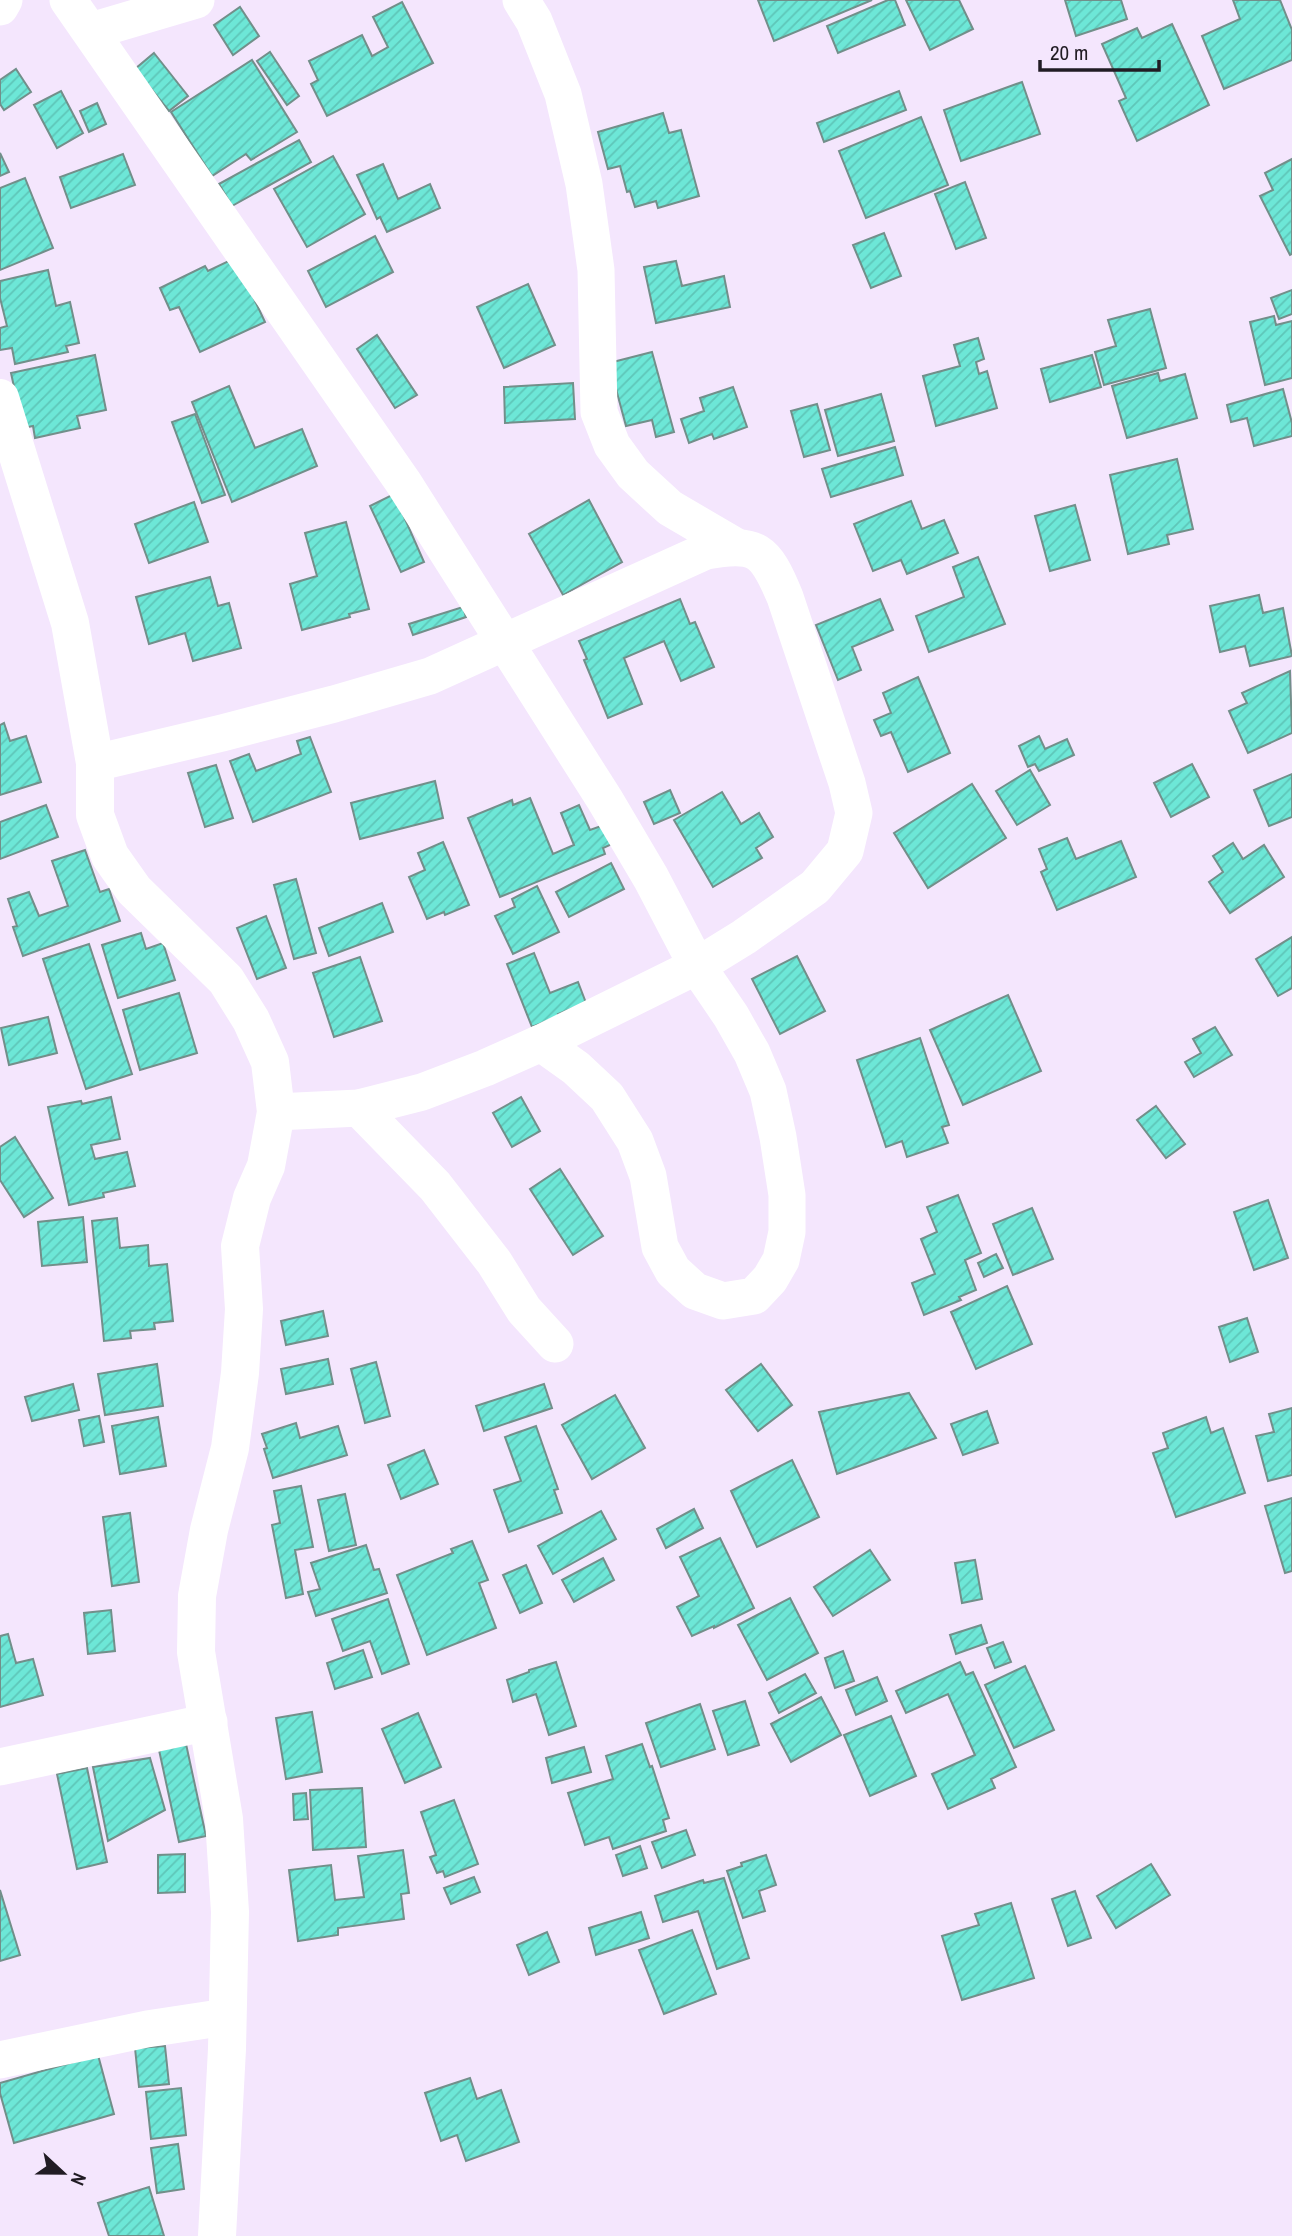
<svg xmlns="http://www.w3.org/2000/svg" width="1292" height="2236" font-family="'Archivo Narrow',sans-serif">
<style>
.building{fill:url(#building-hatch);stroke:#728f8a;stroke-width:2}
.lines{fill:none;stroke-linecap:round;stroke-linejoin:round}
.minor{stroke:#fff;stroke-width:37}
.tertiary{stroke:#fff;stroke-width:38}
</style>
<defs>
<pattern id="building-hatch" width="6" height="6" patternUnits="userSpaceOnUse" patternTransform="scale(1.75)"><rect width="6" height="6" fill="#6de7d7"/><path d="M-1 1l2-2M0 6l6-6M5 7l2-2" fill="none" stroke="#5ec6b8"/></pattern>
</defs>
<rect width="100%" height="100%" fill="#f4e6fd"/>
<!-- building -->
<g class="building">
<path d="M758,0h114l-98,41z"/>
<path d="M888,0h7l10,25 -67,28 -11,-27z"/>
<path d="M906,0h53l14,29 -43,21z"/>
<path d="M1065,0h56l6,19 -51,17z"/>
<path d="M1233,0h47l12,30v30l-68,29 -22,-53 38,-17z"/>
<path d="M402,2l31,61 -106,53 -16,-32 7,-4 -9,-19 53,-26 10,21 16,-9 -15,-30z"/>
<path d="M240,7l19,29 -26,19 -19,-30z"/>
<path d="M1172,24l37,81 -72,36 -18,-40 7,-3 -24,-54 35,-16 5,10z"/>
<path d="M270,52l29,44 -12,9 -30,-44z"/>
<path d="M154,53l34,43 -19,15 -34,-42z"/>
<path d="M252,60l45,72 -46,28 -5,-6 -34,22 -41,-64z"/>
<path d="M16,69l15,23 -27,18 -4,-6v-24z"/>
<path d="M1022,82l18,52 -79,27 -17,-51z"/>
<path d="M61,91l22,42 -26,15 -23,-43z"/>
<path d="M899,91l7,19 -82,32 -7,-19z"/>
<path d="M97,103l9,21 -17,8 -9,-21z"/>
<path d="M663,113l6,20 12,-3 18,66 -41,12 -2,-7 -21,6 -5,-16 -3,1 -7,-26 -12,3 -10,-37z"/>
<path d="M921,117l27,68 -82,33 -27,-67z"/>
<path d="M299,140l12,22 -79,44 -13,-22z"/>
<path d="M0,153l9,19 -9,4z"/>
<path d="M123,154l12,31 -64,23 -11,-31z"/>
<path d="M333,156l32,58 -58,33 -33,-58z"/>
<path d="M1292,159v95l-2,1 -30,-59 13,-6 -8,-17z"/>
<path d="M383,164l15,35 32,-15 10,24 -53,24 -7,-15 -3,2 -20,-44z"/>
<path d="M25,178l28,70 -53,22v-82z"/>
<path d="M965,182l21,56 -30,11 -21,-55z"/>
<path d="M884,233l17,43 -30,12 -18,-43z"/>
<path d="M375,236l18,36 -67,35 -18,-36z"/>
<path d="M235,258l30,64 -65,30 -21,-45 -9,3 -10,-22 45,-22 3,5z"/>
<path d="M676,261l6,25 42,-10 6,31 -74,16 -12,-56z"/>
<path d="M48,270l8,36 14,-4 9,41 -13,3 2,6 -53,12 -3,-16 -12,2v-22l7,-2 -7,-28v-17z"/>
<path d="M528,284l27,61 -51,23 -27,-61z"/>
<path d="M1292,290v24l-13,5 -8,-21z"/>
<path d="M1150,309l16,59 -62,17 -9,-33 21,-6 -8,-26z"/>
<path d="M1274,316l2,9 16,-4v57l-27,7 -15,-63z"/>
<path d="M377,335l40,60 -22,13 -38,-59z"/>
<path d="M978,338l6,21 -8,3 3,12 8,-3 10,37 -61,18 -13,-50 37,-10 -6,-21z"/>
<path d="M652,352l22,80 -18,5 -4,-17 -26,6 -17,-63z"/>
<path d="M95,355l11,55 -29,6 3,12 -45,10 -2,-12 -10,2 -12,-55z"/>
<path d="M1092,355l9,32 -51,15 -9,-33z"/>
<path d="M1158,373l2,8 25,-7 12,44 -70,20 -15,-52z"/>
<path d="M573,383l2,36 -70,4 -1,-36z"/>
<path d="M229,386l26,62 47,-19 15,37 -85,36 -40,-100z"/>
<path d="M733,387l14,40 -33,12 -2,-5 -23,9 -8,-24 23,-8 -4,-13z"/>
<path d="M1283,389l9,34v13l-38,10 -7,-28 -16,4 -4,-17z"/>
<path d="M881,394l13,47 -56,15 -13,-46z"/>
<path d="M817,404l13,46 -26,7 -13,-46z"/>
<path d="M195,414l30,81 -23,8 -30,-81z"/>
<path d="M895,447l8,28 -72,22 -9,-28z"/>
<path d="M1177,459l16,70 -26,6 2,9 -41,10 -18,-79z"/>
<path d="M394,494l30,68 -23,10 -31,-66z"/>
<path d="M589,500l33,62 -59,33 -34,-61z"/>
<path d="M911,501l11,28 22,-9 14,33 -51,21 -6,-14 -28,11 -19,-47z"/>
<path d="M194,502l14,40 -59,21 -14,-39z"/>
<path d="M1075,505l15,55 -40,11 -15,-55z"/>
<path d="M346,522l23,87 -20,5 1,3 -48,13 -12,-46 27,-8 -12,-43z"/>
<path d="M978,557l27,67 -76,28 -13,-36 48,-19 -11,-30z"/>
<path d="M210,577l8,29 11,-3 12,45 -48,13 -8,-28 -36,11 -13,-47z"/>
<path d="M1259,595l4,18 20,-5 9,48 -42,10 -5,-20 -25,6 -10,-46z"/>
<path d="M680,599l10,25 5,-2 19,45 -33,14 -17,-40 -40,17 18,46 -34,14 -24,-58 3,-1 -8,-18z"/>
<path d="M880,599l13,31 -41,17 9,23 -23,10 -22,-55z"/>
<path d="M463,607l3,10 -53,18 -4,-11z"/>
<path d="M1290,671l2,62 -44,20 -19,-42 18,-8 -5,-10z"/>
<path d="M918,677l32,76 -42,19 -17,-40 -10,4 -7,-16 17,-7 -8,-20z"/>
<path d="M4,723l6,18 16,-5 15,46 -41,13v-70z"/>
<path d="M1039,736l6,13 22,-10 7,16 -35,16 -4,-7 -7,3 -9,-21z"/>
<path d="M310,737l21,55 -78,30 -23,-61 19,-7 7,17 45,-17 -4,-13z"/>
<path d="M1192,764l17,33 -38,20 -17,-34z"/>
<path d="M216,765l17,53 -28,9 -17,-54z"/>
<path d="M1030,770l20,35 -33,20 -21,-34z"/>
<path d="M1292,774v43l-23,9 -15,-36z"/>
<path d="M435,781l8,37 -83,21 -9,-36z"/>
<path d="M972,784l34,54 -78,50 -34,-55z"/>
<path d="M670,790l10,23 -26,11 -10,-22z"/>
<path d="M722,792l19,32 18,-11 14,24 -17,11 6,10 -49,29 -39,-67z"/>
<path d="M530,798l23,56 21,-9 -13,-32 18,-8 11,25 14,-5 8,19 -9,4 2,6 -105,43 -32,-79 44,-18 1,5z"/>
<path d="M46,805l12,32 -58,22v-37z"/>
<path d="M1067,838l9,21 45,-18 15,36 -79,33 -16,-38 6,-3 -8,-20z"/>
<path d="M443,842l26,63 -24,10 -1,-3 -17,7 -18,-42 16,-7 -7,-17z"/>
<path d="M1233,843l10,16 21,-14 20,32 -54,36 -21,-31 14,-10 -10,-16z"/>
<path d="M85,850l15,42 9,-3 11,32 -97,35 -10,-29 4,-1 -9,-27 21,-7 10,24 29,-10 -16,-45z"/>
<path d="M611,863l13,26 -55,28 -13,-25z"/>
<path d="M296,879l20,74 -22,6 -20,-74z"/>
<path d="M537,886l22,46 -46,22 -18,-38 20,-9 -3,-8z"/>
<path d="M382,903l11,29 -64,24 -10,-28z"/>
<path d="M266,916l20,52 -29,11 -20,-51z"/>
<path d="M141,933l5,16 17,-6 12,37 -57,18 -16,-53z"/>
<path d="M1292,937v51l-14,8 -22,-37z"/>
<path d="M89,944l43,130 -46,15 -43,-130z"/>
<path d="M534,953l16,40 28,-11 8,21 -28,11 1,2 -27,11 -25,-63z"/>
<path d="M797,956l28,55 -45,23 -28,-55z"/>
<path d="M360,957l22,64 -48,16 -21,-64z"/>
<path d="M179,993l18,60 -57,17 -17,-60z"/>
<path d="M1008,995l33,76 -78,34 -33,-75z"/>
<path d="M48,1017l9,36 -48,12 -8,-37z"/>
<path d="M1215,1027l17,28 -38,22 -9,-15 16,-9 -8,-14z"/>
<path d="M920,1038l29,87 -7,2 6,16 -41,14 -5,-16 -16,6 -29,-87z"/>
<path d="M111,1097l9,42 -29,6 4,14 32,-7 8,34 -32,7 1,4 -35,8 -21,-98 33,-6 1,3z"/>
<path d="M521,1097l19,34 -28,16 -19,-34z"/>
<path d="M1156,1106l29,38 -19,14 -29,-38z"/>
<path d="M15,1137l38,61 -29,19 -24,-37v-33z"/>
<path d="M560,1169l43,67 -30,19 -43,-66z"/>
<path d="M958,1195l23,58 -16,7 11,30 -17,7 2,3 -37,15 -12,-32 23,-9 -14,-35 16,-7 -10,-25z"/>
<path d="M1268,1200l20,58 -34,12 -20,-58z"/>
<path d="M1032,1208l21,51 -40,16 -20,-51z"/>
<path d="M83,1217l4,45 -45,4 -4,-44z"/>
<path d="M117,1218l3,30 28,-3 1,21 18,-2 6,57 -19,2 1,6 -25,2 1,7 -27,3 -12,-120z"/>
<path d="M996,1254l7,14 -19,9 -6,-14z"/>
<path d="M1007,1286l25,58 -56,25 -25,-57z"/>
<path d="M323,1311l5,25 -42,9 -5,-24z"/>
<path d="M1247,1318l11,34 -28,10 -11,-35z"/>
<path d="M328,1359l5,25 -47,10 -5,-25z"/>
<path d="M376,1362l14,54 -25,7 -14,-54z"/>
<path d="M157,1364l6,42 -58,9 -7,-41z"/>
<path d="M761,1364l31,41 -34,26 -32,-41z"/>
<path d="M73,1384l6,26 -47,11 -7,-24z"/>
<path d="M544,1384l8,24 -68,23 -8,-25z"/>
<path d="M909,1393l27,45 -99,36 -18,-62z"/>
<path d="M615,1395l30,53 -53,31 -30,-54z"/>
<path d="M1292,1408v67l-24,6 -12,-45 18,-4 -5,-18z"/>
<path d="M987,1411l11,32 -35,12 -12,-31z"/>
<path d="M99,1416l5,26 -20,4 -5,-26z"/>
<path d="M158,1417l8,49 -46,8 -8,-48z"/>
<path d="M1206,1417l5,16 12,-5 22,65 -69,24 -23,-64 15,-5 -5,-15z"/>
<path d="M296,1423l4,15 38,-12 9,29 -74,23 -9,-29 3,-1 -5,-14z"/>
<path d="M536,1426l22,63 -4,1 8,23 -53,19 -15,-42 27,-9 -16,-44z"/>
<path d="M424,1450l14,34 -37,15 -13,-34z"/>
<path d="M792,1460l27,57 -62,30 -26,-56z"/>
<path d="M301,1486l12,61 -18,3 8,44 -17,4 -14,-73 8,-2 -6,-32z"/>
<path d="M345,1494l11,51 -27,6 -11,-51z"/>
<path d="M1292,1498v73l-7,2 -20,-67z"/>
<path d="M694,1509l9,19 -37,20 -9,-19z"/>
<path d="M601,1511l15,28 -63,35 -15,-28z"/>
<path d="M130,1513l9,69 -27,4 -9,-69z"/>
<path d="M720,1538l34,70 -40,20v-2l-22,10 -15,-29 22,-11 -19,-39z"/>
<path d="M472,1541l16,39 -9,3 17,45 -69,27 -30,-80 56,-22 -2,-4z"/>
<path d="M366,1545l8,25 5,-1 8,24 -71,23 -8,-24 12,-3 -9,-26z"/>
<path d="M870,1550l20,30 -57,36 -19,-29z"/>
<path d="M603,1558l11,22 -40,22 -12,-22z"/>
<path d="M975,1560l7,39 -20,4 -7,-40z"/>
<path d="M526,1565l16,38 -22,10 -17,-38z"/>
<path d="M790,1598l28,55 -51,27 -29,-55z"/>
<path d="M388,1599l21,65 -27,10 -12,-33 -27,10 -11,-32z"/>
<path d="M111,1610l4,41 -27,3 -4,-41z"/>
<path d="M981,1625l6,18 -31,11 -6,-19z"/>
<path d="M8,1634l8,29 17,-4 10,36 -43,12v-71z"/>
<path d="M1003,1642l8,20 -16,6 -8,-20z"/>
<path d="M363,1650l9,27 -37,12 -8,-26z"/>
<path d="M843,1651l11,30 -19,7 -10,-30z"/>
<path d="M556,1662l20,64 -27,9 -13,-41 -23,8 -6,-22 22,-8v-2z"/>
<path d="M960,1662l6,13 7,-3 43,95 -25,12 4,9 -47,21 -16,-35 43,-19 -27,-61 -42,19 -10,-22z"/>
<path d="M1025,1666l29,64 -40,18 -29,-63z"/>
<path d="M805,1674l11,19 -37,20 -10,-20z"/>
<path d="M877,1677l10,24 -31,14 -10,-25z"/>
<path d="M821,1697l20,38 -50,27 -20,-38z"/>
<path d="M745,1701l14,44 -31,10 -15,-44z"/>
<path d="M700,1704l15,45 -54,18 -15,-44z"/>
<path d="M312,1712l10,60 -36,7 -10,-61z"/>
<path d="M418,1713l23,54 -36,16 -23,-54z"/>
<path d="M891,1716l25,60 -46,20 -26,-61z"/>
<path d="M186,1744l20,92 -27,6 -20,-92z"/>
<path d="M642,1744l8,23 2,-1 17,52 -6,2 3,11 -53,18 -4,-12 -24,8 -17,-52 45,-14 -7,-23z"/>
<path d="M584,1747l7,25 -39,11 -6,-25z"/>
<path d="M150,1758l15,52 -57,31 -15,-74z"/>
<path d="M87,1768l20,94 -30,7 -20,-95z"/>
<path d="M362,1788l4,59 -53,3 -3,-60z"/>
<path d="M306,1793l2,26 -14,1 -1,-26z"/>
<path d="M454,1800l24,64 -33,13 -2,-6 -6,2 -7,-16 6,-2 -15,-43z"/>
<path d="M686,1830l9,25 -33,13 -10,-26z"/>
<path d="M640,1846l7,22 -24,8 -7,-21z"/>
<path d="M403,1850l6,43 -8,1 3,25 -66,9v7l-40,6 -9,-71 42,-5 4,35 29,-3 -6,-41z"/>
<path d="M185,1854v38l-27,1v-38z"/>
<path d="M766,1855l10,30 -17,6 6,20 -22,7 -16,-47 15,-5 -1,-3z"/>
<path d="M1151,1864l19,31 -54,33 -19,-32z"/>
<path d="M474,1877l6,15 -29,12 -7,-16z"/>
<path d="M724,1878l25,80 -32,11 -19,-58 -35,11 -8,-26 48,-16 1,3z"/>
<path d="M0,1890l20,65 -20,6z"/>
<path d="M1075,1891l16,47 -23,8 -16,-47z"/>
<path d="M1011,1903l23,75 -72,22 -20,-64 37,-11 -4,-11z"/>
<path d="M641,1912l8,26 -53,17 -7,-27z"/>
<path d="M692,1930l24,64 -52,20 -25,-64z"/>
<path d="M547,1932l12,30 -30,13 -12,-30z"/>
<path d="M165,2046l4,38 -30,3 -4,-39z"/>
<path d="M98,2055l16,59 -100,29 -14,-50v-10z"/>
<path d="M470,2078l7,21 24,-9 18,52 -53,19 -9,-26 -16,6 -16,-48z"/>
<path d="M181,2088l5,47 -35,4 -5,-47z"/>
<path d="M178,2144l6,45 -27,4 -6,-45z"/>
<path d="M149,2187l15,49h-55l-11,-33z"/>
</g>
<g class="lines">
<!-- minor -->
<g class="minor">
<path d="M68,0l335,482 202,318 46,78 46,88 34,50 21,37 16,38 10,46 9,58v37l-6,28 -11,19 -16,17 -31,5 -28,-10 -22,-20 -13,-24 -12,-71 -13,-35 -28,-44 -31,-29 -35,-25"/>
<path d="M521,0l13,21 29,73 21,90 12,86 3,142 13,33 21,29 37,34 65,38"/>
<path d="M0,7l4,-7"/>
<path d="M91,31l105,-31"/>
<path d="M95,763l127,-30 112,-29 96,-28 276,-125c51,-9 59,-2 79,46l62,186 7,30 -9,38 -30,36 -71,50 -47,29 -156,77 -56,25 -63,24 -63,16 -83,4"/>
<path d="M359,1108l76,78 59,76 30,48 31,34"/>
<path d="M0,1767l209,-45"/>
<path d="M0,2060l147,-31 79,-12"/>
</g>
<!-- tertiary -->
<path class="tertiary" d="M0,398l70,225 25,140v52l15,41 24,34 92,90 25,40 19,42 6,50 -10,54 -14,32 -12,48 4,63 -4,64 -10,75 -21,82 -12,66 -1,56 28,167 6,93 -3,137 -10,187"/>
</g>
<!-- north arrow -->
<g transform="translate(63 2173) rotate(112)" stroke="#f4e6fd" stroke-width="5" paint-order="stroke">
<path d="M0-5L12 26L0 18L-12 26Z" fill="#211c24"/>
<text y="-10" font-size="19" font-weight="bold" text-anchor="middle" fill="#211c24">N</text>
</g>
<!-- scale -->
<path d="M1040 60v10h119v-10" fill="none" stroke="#211c24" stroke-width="3.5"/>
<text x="1050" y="60" font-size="21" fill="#211c24" stroke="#f4e6fd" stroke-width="5" paint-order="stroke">20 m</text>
</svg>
